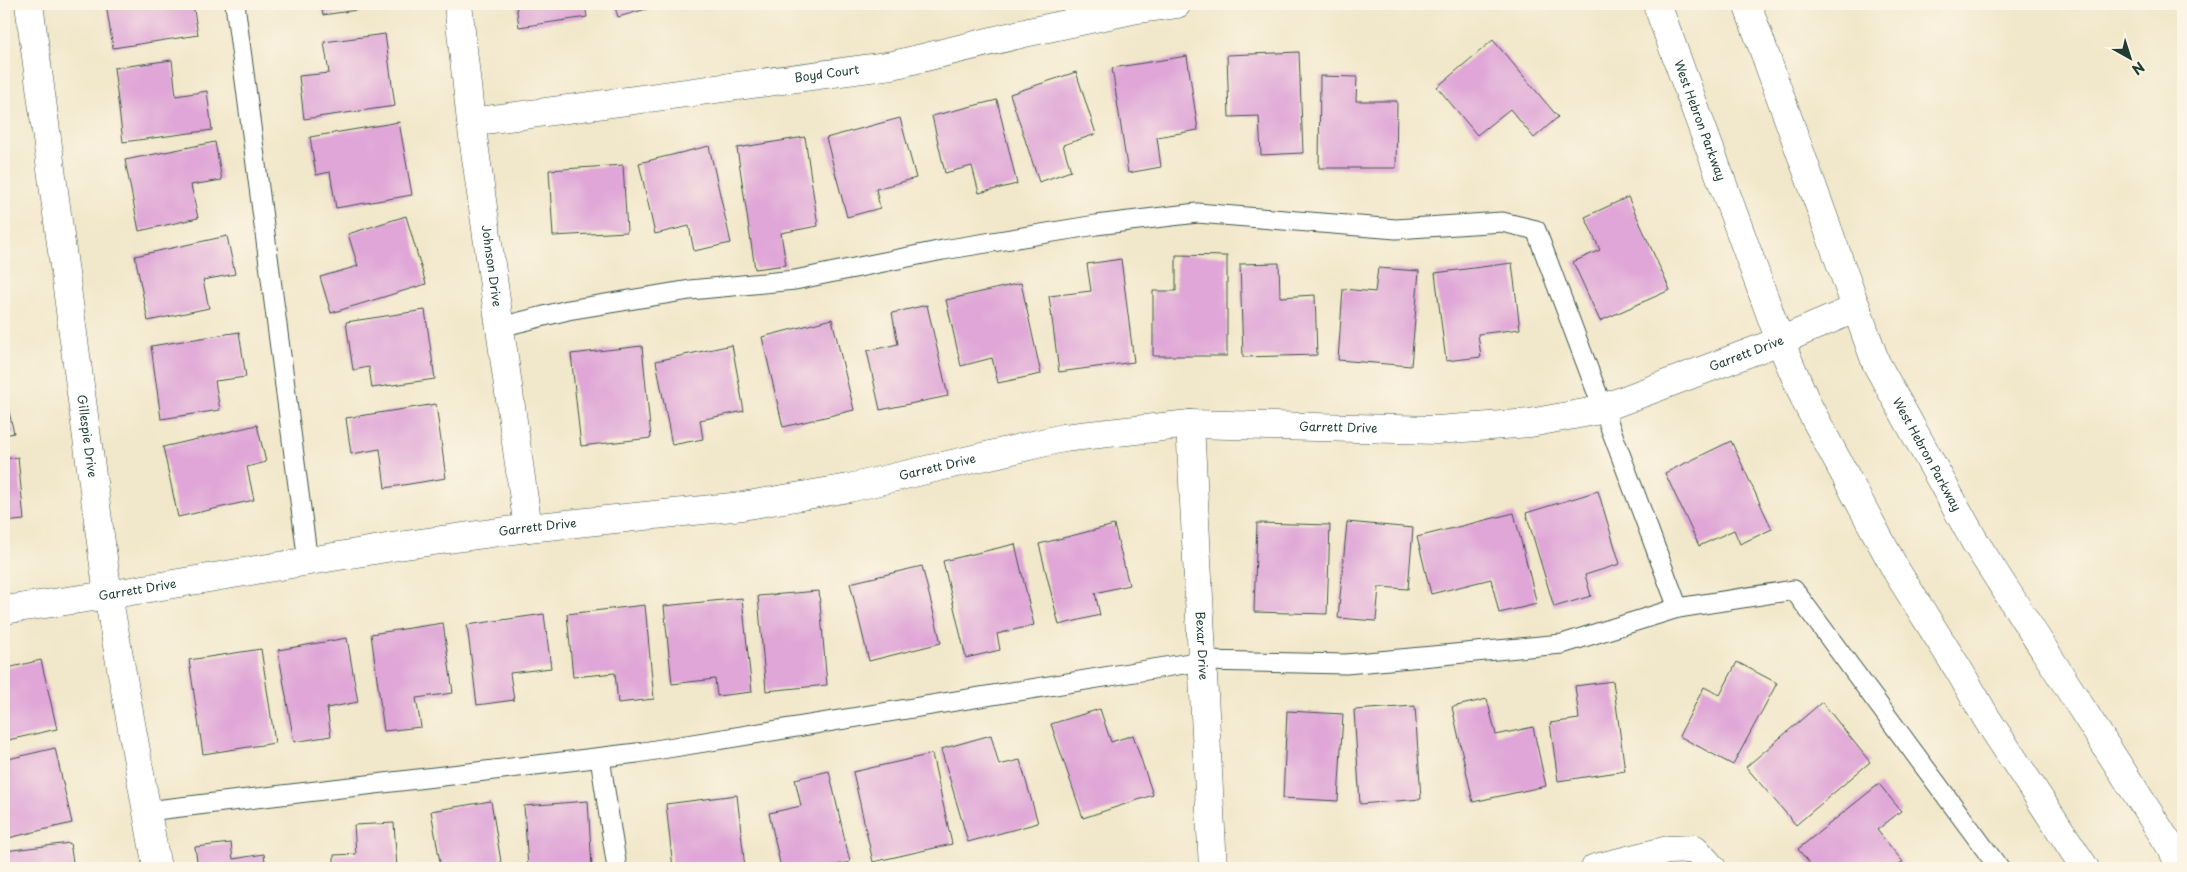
<svg xmlns="http://www.w3.org/2000/svg" width="2187" height="872" font-family="'Playpen Sans',sans-serif">
<style>
.building{fill:#dfa6d7}
.lines{fill:none;stroke-linecap:round;stroke-linejoin:round}
.lane-casing{stroke:#3e564a;stroke-width:21}
.street-casing{stroke:#3e564a;stroke-width:29}
.primary-casing{stroke:#3e564a;stroke-width:29}
.lane{stroke:#fff;stroke-width:19}
.street{stroke:#fff;stroke-width:28}
.primary{stroke:#fff;stroke-width:28}
.labels{text-anchor:middle;stroke-width:4.5;stroke-linejoin:round;paint-order:stroke}
.street-label{font-size:12px;fill:#1f3d34;stroke:#fcf5e5}
</style>
<rect width="100%" height="100%" fill="#fcf5e5"/>
<filter id="ink" filterUnits="userSpaceOnUse"><feTurbulence type="fractalNoise" baseFrequency=".02" numOctaves="2"/><feDisplacementMap in="SourceGraphic" scale="10" xChannelSelector="R" yChannelSelector="G"/><feConvolveMatrix kernelMatrix="1 2 1 2 8 2 1 2 1" color-interpolation-filters="sRGB"/></filter>
<filter id="wash" filterUnits="userSpaceOnUse"><feTurbulence type="fractalNoise" baseFrequency=".0096" numOctaves="4" result="noise"/><feDisplacementMap in="SourceGraphic" scale="20" xChannelSelector="R" yChannelSelector="G"/><feGaussianBlur stdDeviation="1.12" result="paint"/><feColorMatrix in="noise" values="0 0 0 0 0 0 0 0 0 0 0 0 0 0 0 0 0 1.4 0 .05"/><feComposite in="paint" operator="in"/></filter>
<g filter="url(#wash)">
<rect width="100%" height="100%" fill="#f1e7ca"/>
<g id="blocks">
<!-- building -->
<g class="building">
<path d="M106,4h87l5,31 -85,13z"/>
<path d="M321,4h63v2l-61,9z"/>
<path d="M516,4h69l2,13 -68,10z"/>
<path d="M614,4h50l-46,13z"/>
<path d="M385,34l10,72 -91,13 -5,-43 30,-3 -5,-31z"/>
<path d="M1493,40l65,77 -24,21 -24,-29 -33,26 -40,-48z"/>
<path d="M1299,52l4,101 -42,2 -2,-39 -30,1 -2,-62z"/>
<path d="M1187,56l11,74 -41,7 4,30 -33,6 -16,-105z"/>
<path d="M172,60l4,36 31,-5 5,39 -89,12 -9,-74z"/>
<path d="M1076,72l20,62 -33,11 8,26 -32,11 -29,-88z"/>
<path d="M1320,76l37,1 -1,24h41l-1,67h-77z"/>
<path d="M997,100l20,84 -38,9 -7,-27 -27,7 -13,-57z"/>
<path d="M900,118l16,60 -40,11 4,19 -33,9 -21,-79z"/>
<path d="M399,122l13,73 -76,13 -6,-36 -14,3 -6,-38z"/>
<path d="M805,137l13,89 -37,7 5,32 -31,4 -18,-121z"/>
<path d="M215,142l7,38 -31,5 7,33 -59,13 -14,-71z"/>
<path d="M709,146l22,97 -37,8 -5,-25 -34,8 -16,-71z"/>
<path d="M623,165l4,67 -74,4 -4,-66z"/>
<path d="M1628,197l42,93 -70,31 -27,-59 27,-12 -15,-33z"/>
<path d="M406,216l20,68 -95,29 -11,-36 38,-11 -10,-32z"/>
<path d="M227,236l8,38 -32,6 6,28 -61,13 -13,-65z"/>
<path d="M1176,255l51,1v100h-74v-65h23z"/>
<path d="M1121,259l13,103 -75,10 -10,-76 42,-5 -4,-27z"/>
<path d="M1279,263l1,34 35,-2 2,60 -74,2 -3,-93z"/>
<path d="M1512,263l8,66 -42,5 3,23 -35,4 -11,-88z"/>
<path d="M1378,268l41,3 -8,95 -73,-6 5,-71 32,3z"/>
<path d="M1021,283l20,91 -43,9 -6,-25 -31,8 -15,-66z"/>
<path d="M927,305l21,91 -68,14 -13,-59 31,-7 -6,-31z"/>
<path d="M425,310l10,69 -63,9 -3,-21 -16,3 -7,-48z"/>
<path d="M832,319l22,91 -71,17 -21,-90z"/>
<path d="M239,332l7,45 -31,4 5,29 -59,9 -10,-73z"/>
<path d="M732,345l12,66 -44,9 3,19 -31,6 -16,-84z"/>
<path d="M642,346l9,92 -70,8 -10,-92z"/>
<path d="M4,391l10,42 -10,2z"/>
<path d="M436,404l10,74 -61,10 -5,-39 -29,5 -5,-36z"/>
<path d="M257,425l9,37 -19,5 7,33 -76,17 -15,-70z"/>
<path d="M1731,441l41,88 -32,15 -6,-14 -35,16 -34,-73z"/>
<path d="M18,457l6,63 -20,2v-63z"/>
<path d="M1598,491l22,73 -35,11 6,21 -37,11 -28,-94z"/>
<path d="M1514,513l23,91 -38,9 -8,-34 -60,15 -14,-57z"/>
<path d="M1347,522l66,6 -5,61 -29,-2 -3,34 -38,-3z"/>
<path d="M1257,523l73,2 -3,89 -73,-2z"/>
<path d="M1114,525l15,60 -34,8 5,22 -41,10 -20,-81z"/>
<path d="M1015,544l19,81 -37,9 3,16 -34,8 -23,-97z"/>
<path d="M922,566l19,77 -72,18 -19,-78z"/>
<path d="M819,591l8,94 -61,6 -8,-95z"/>
<path d="M742,598l10,94 -35,4 -2,-17 -43,5 -8,-78z"/>
<path d="M645,605l9,94 -36,4 -3,-30 -42,4 -6,-63z"/>
<path d="M544,614l7,54 -41,5 4,27 -37,5 -10,-80z"/>
<path d="M443,623l10,70 -37,5 5,29 -37,4 -13,-97z"/>
<path d="M347,638l11,64 -31,6 4,28 -37,6 -16,-92z"/>
<path d="M261,649l14,94 -72,11 -14,-94z"/>
<path d="M41,660l16,69 -53,12v-72z"/>
<path d="M1737,662l40,21 -44,82 -54,-29 25,-49 16,8z"/>
<path d="M1613,681l12,90 -67,10 -8,-58 29,-4 -4,-33z"/>
<path d="M1487,699l9,36 37,-8 13,59 -73,16 -21,-95z"/>
<path d="M1822,702l48,60 -74,63 -50,-58z"/>
<path d="M1415,706l6,93 -61,5 -6,-94z"/>
<path d="M1100,709l11,33 22,-7 20,60 -70,23 -32,-94z"/>
<path d="M1287,711l56,3 -5,87 -55,-3z"/>
<path d="M991,735l8,30 21,-5 18,63 -70,19 -27,-93z"/>
<path d="M55,748l17,75 -68,16v-79z"/>
<path d="M932,754l20,90 -79,18 -20,-90z"/>
<path d="M829,771l21,91 -28,6h-41l-12,-55 32,-7 -6,-27z"/>
<path d="M1879,784l22,27 -24,19 26,32 -8,6h-82l-15,-19z"/>
<path d="M737,795l8,73h-72l-7,-64z"/>
<path d="M491,801l11,67h-61l-10,-57z"/>
<path d="M588,801l4,67h-64l-4,-62z"/>
<path d="M394,823l3,45h-63v-13l22,-1 -2,-29z"/>
<path d="M70,843l4,25h-70v-17z"/>
<path d="M231,843l2,16 31,-5 2,14h-68l-3,-21z"/>
</g>
</g>
</g>
<g filter="url(#ink)">
<use href="#blocks" fill-opacity="0" stroke="#3e564a" stroke-width="1"/>
<g class="lines">
<defs>
<g id="lane">
<path d="M235,4l73,558"/>
<path d="M500,327l68,-17 122,-20 105,-10 148,-30 153,-25 101,-12 199,16 106,-7 34,8 142,378"/>
<path d="M600,758l17,110"/>
<path d="M147,811l490,-58 565,-92 144,3 216,-20 116,-36 116,-18 205,278"/>
</g>
<g id="street">
<path id="s1" d="M29,4l79,591 49,273"/>
<path id="s2" d="M458,4l13,118 57,406"/>
<path id="s3" d="M471,122l422,-57 136,-33 108,-23 40,-5"/>
<path id="s4" d="M1190,424l23,444"/>
<path id="s5" d="M4,610l104,-15 290,-49 130,-18 214,-22 107,-18 214,-50 127,-14 247,6 93,-7 65,-12 185,-70 77,-33"/>
<path d="M1595,868l73,-18 27,-1 17,19"/>
</g>
<g id="primary">
<path id="s6" d="M1657,4l123,337 27,63 90,168 63,100 27,47 98,149"/>
<path id="s7" d="M1747,4l129,359 99,179 197,307 9,19"/>
</g>
</defs>
<!-- lane casing -->
<use href="#lane" class="lane-casing"/>
<!-- street casing -->
<use href="#street" class="street-casing"/>
<!-- primary casing -->
<use href="#primary" class="primary-casing"/>
<!-- lane -->
<use href="#lane" class="lane"/>
<!-- street -->
<use href="#street" class="street"/>
<!-- primary -->
<use href="#primary" class="primary"/>
</g>
</g>
<g class="labels">
<!-- street labels -->
<g class="street-label">
<text dy="4" stroke="none"><textPath href="#s3" startOffset="359">Boyd Court</textPath></text>
<text dy="4" stroke="none"><textPath href="#s6" startOffset="124">West Hebron Parkway</textPath></text>
<text dy="4" stroke="none"><textPath href="#s2" startOffset="264">Johnson Drive</textPath></text>
<text dy="4" stroke="none"><textPath href="#s5" startOffset="1770">Garrett Drive</textPath></text>
<text dy="4" stroke="none"><textPath href="#s5" startOffset="1350">Garrett Drive</textPath></text>
<text dy="4" stroke="none"><textPath href="#s1" startOffset="436">Gillespie Drive</textPath></text>
<text dy="4" stroke="none"><textPath href="#s7" startOffset="486">West Hebron Parkway</textPath></text>
<text dy="4" stroke="none"><textPath href="#s5" startOffset="945">Garrett Drive</textPath></text>
<text dy="4" stroke="none"><textPath href="#s5" startOffset="540">Garrett Drive</textPath></text>
<text dy="4" stroke="none"><textPath href="#s5" startOffset="135">Garrett Drive</textPath></text>
<text dy="4" stroke="none"><textPath href="#s4" startOffset="222">Bexar Drive</textPath></text>
</g>
</g>
<!-- margin -->
<rect width="2187" height="872" fill="none" stroke="#fcf5e5" stroke-width="20"/>
<!-- north arrow -->
<g transform="translate(2130 58) rotate(141)" stroke="#fcf5e5" stroke-width="4" paint-order="stroke">
<path d="M0-4L9 19L0 12L-9 19Z" fill="#1f3d34"/>
<text y="-8" font-size="14" font-weight="bold" text-anchor="middle" fill="#1f3d34">N</text>
</g>
</svg>
